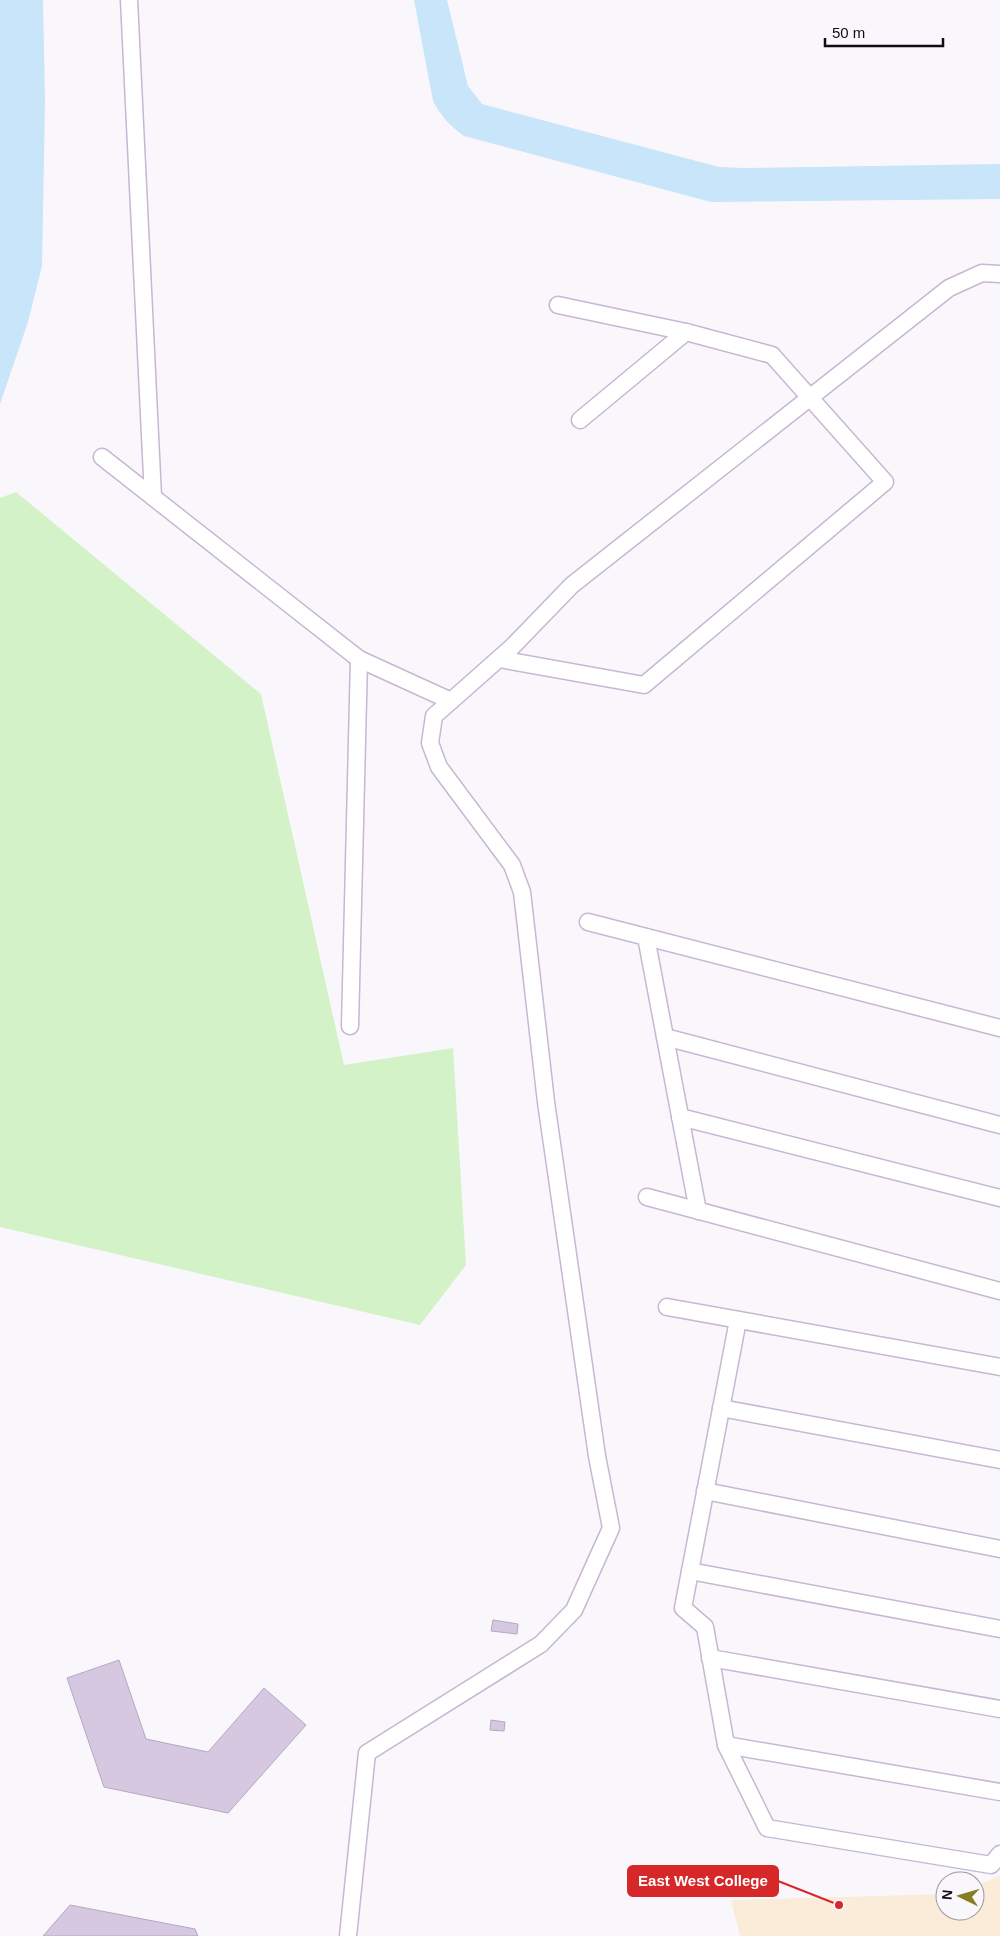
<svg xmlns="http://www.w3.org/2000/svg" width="1000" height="1936" font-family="Helvetica,sans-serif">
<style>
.education{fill:#faecd9}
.green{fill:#d3f2c8}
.water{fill:#c9e5f9}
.building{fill:#d7c8e2;stroke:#b7a7c1}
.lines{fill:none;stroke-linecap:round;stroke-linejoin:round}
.minor-casing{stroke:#c7b7d2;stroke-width:19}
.minor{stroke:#fff;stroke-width:16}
.leader{fill:none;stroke:#d62828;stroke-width:2}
.callout-dot{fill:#d62828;stroke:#faf7fc;stroke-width:2}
.callout{fill:#d62828;stroke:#d62828;stroke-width:2}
.callout-label{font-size:15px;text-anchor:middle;font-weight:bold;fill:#fff}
</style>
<rect width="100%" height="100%" fill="#faf7fc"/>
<!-- education -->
<path class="education" d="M1000,1875v61h-260l-9,-36 214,-6v17h30v-24z"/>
<!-- green -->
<path class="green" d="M16,492l245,202 83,371 109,-17 13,217 -46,60 -420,-98v-729z"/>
<!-- water -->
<g class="water">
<path d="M0,0h43l2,101 -3,165 -14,56 -28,82z"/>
<path d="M414,0h33l21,86 14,18 237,63 25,1 256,-4v35l-289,3 -247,-66c-14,-10 -23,-20 -31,-35z"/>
</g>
<!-- building -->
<g class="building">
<path d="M493,1620l25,4 -1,10 -26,-3z"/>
<path d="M119,1660l27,79 62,13 56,-64 42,37 -78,88 -124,-26 -37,-109z"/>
<path d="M491,1720l14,2 -1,9 -14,-1z"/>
<path d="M70,1905l125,24 3,7h-155z"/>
</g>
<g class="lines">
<defs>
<g id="minor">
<path d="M129,0l24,497"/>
<path d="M580,420l106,-88"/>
<path d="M102,457l257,202 92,42"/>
<path d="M499,659l145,26 241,-203 -113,-127 -86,-23 -128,-27"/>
<path d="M588,922l412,106"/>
<path d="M646,937l52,274"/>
<path d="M350,1026l9,-367"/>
<path d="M665,1037l335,88"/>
<path d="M680,1117l320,81"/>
<path d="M647,1197l353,94"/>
<path d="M667,1307l333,60"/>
<path d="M738,1320l-55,288 22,19 21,118 41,83 224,37 9,-11"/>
<path d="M721,1408l279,52"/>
<path d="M705,1491l295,58"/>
<path d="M690,1571l310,58"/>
<path d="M710,1658l290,51"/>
<path d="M726,1745l274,47"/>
<path d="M348,1936l19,-183 174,-109 33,-34 37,-82 -14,-72 -51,-354 -24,-210 -10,-27 -73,-98 -9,-24 4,-27 78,-69 60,-62 377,-297 33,-15 18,1"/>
</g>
</defs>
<!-- minor casing -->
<use href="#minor" class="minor-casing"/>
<!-- minor -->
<use href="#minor" class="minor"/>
</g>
<!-- callouts -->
<path class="leader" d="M839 1905L778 1881"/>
<circle class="callout-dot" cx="839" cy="1905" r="5"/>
<rect class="callout" x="628" y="1866" width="150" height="30" rx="5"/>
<g class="callout-label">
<text x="703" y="1886">East West College</text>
</g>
<!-- north arrow -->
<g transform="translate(960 1896) rotate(275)"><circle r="24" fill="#faf7fc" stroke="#9d999f"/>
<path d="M0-4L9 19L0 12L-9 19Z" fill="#877d23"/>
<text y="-8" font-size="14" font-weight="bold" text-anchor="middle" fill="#110b14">N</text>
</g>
<!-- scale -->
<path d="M825 38v8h118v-8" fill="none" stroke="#110b14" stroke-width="2.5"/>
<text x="832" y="38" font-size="15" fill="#110b14" stroke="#faf7fc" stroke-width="4" paint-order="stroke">50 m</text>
</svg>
